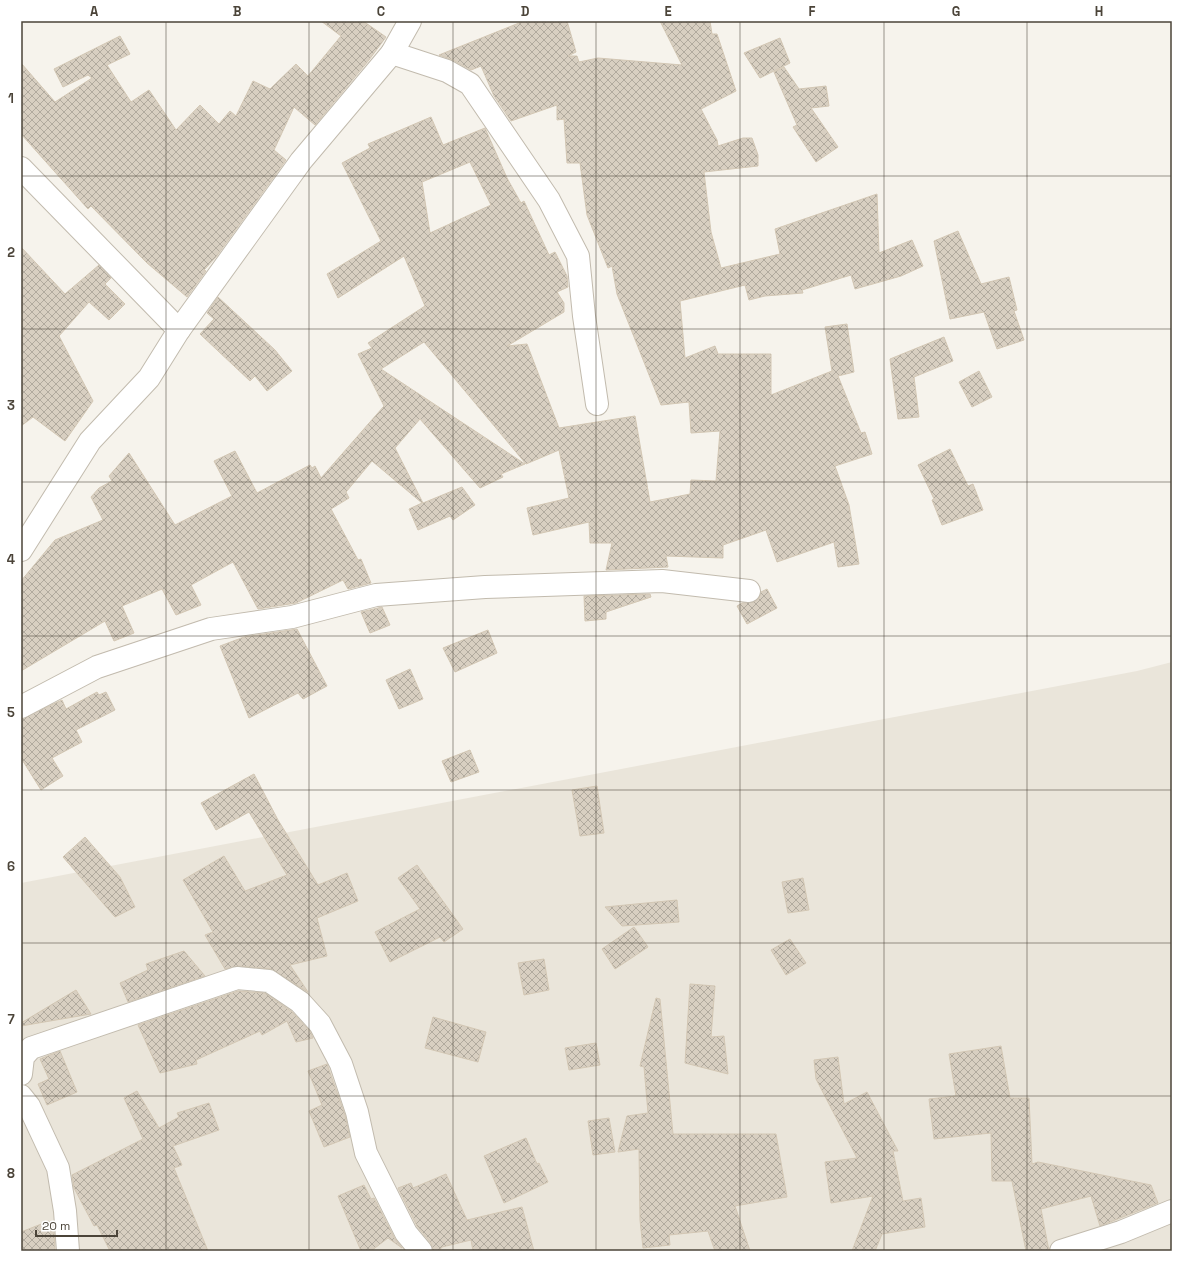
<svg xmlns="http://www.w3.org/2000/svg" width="1193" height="1272" font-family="'Space Grotesk',sans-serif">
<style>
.residential{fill:#eae5da}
.building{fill:url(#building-cross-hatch);stroke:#d3c7b4;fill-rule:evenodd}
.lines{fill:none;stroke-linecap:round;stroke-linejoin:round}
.minor-casing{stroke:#c2bbae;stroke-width:24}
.minor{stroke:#fff;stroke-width:22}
.grid{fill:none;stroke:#4b4439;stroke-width:1;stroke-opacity:0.55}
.neatline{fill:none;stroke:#4b4439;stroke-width:1.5}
.grid-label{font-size:13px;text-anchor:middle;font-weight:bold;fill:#4b4439}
</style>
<defs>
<pattern id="building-cross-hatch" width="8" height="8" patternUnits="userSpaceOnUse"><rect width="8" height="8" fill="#d8cfc1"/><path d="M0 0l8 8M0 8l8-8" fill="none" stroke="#b1aa9e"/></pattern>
</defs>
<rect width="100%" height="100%" fill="#f6f3ec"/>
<!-- residential -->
<path class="residential" d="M1172,662v589h-1151v-368l1116,-212z"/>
<!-- building -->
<g class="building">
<path d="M321,21h42l23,16 -17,23 -54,65 -21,-18 -20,43 12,10 -70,97 -12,13 2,1 -19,26 -40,-34 -56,-57 -3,3 -67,-75v-71l34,39 37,-24 -4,-3 -25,12 -9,-18 66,-33 10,18 -23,11 24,37 18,-12 27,40 24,-25 19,19 11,-13 6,5 17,-35 17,8 26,-25 12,12 33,-40z"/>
<path d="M524,21h43l9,31 -8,4h9l2,6 19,-4 84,7 -22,-44h50l2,13h5l19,57 -35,18 16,31 1,6 25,-8h9l6,17v11l-54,6 7,60 10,36 59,-14 -5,-25 102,-35 2,59 33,-13 11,26 -22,10 -46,13 -4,-14 -49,15 1,3 -38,3 -16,4 -4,-15 -65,16 5,57 30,-12 3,8h53v41l61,-24 -7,-44 22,-3 7,48 -16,4 23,57 4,-1 7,22 -37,12 14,39 10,59 -21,3 -4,-25 -57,20 -11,-32 -43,15v13l-57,-2 2,11 -62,3 6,-27h-22l-1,-21 -56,13 -6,-27 42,-10 -10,-48 -33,14 -102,-122 -43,27 144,95 -24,10 2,3 -23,11 -60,-69 -25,29 28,55 39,-16 13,18 -22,15 -3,-4 -32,14 -9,-21 13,-6 -50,-42 -26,31 3,6 -18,11 27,51 3,-1 10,24 -23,6 -5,-9 -47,23 -38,6 -25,-47 -42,23 10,20 -25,10 -14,-26 -40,17 12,27 -20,8 -9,-20 -84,50v-90l34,-41 48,-20 -12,-23 8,-9 13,-7 -3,-5 20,-23 46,72 57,-29 -18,-35 21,-10 22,42 53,-28 2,3 3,-2 6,12 63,-72 -26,-52 14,-6 -4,-5 57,-37 -21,-50 -66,42 -11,-24 54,-33 -39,-78 28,-15 -2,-4 63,-27 12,28 42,-17 22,50 14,25 3,-2 25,54 6,-3 12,24 1,11 -11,5 7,11v9l-57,34 20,-2 32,84 76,-12 15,86 40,-8 1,-14 25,1 4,-50 -29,2 -2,-31 -28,3 -44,-111 -5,-28 -4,2 -21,-53 -7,-52h-13l-3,-44 -7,1v-15l-46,16 -17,-25 -13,-30 -10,4 -18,-10 -14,-5zM470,162l21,43 -61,28 -8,-51z"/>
<path d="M780,38l10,25 -30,15 -16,-25z"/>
<path d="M784,67l15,22 27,-3 3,20 -18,2 27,39 -22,15 -23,-35 4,-2 -23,-53z"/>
<path d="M958,231l23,53 28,-7 8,33 -3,1 10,29 -27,9 -13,-37 -34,7 -16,-78z"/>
<path d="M21,247l44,47 34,-29 12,13 -6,6 20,20 -16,16 -20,-18 -30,34 34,65 -28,40 -32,-24 -12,9z"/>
<path d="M218,297l57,53 17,21 -25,20 -12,-15 -5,5 -50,-47 14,-15 -7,-6z"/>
<path d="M944,337l9,24 -39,16 5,40 -21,2 -8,-60z"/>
<path d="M979,371l13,26 -20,10 -13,-25z"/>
<path d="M950,449l18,37 5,-2 10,26 -41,15 -10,-25 2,-1 -16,-34z"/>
<path d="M767,589l10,19 -30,16 -10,-18 5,-3 12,-1 5,-4 2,-6z"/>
<path d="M650,594l1,3 -45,15v7l-21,2 -1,-25z"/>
<path d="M382,607l8,18 -20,8 -9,-21z"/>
<path d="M297,629l30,57 -24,13 -5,-6 -49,25 -29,-72 24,-9z"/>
<path d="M488,630l9,23 -42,19 -12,-24z"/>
<path d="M410,669l13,30 -24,10 -13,-29z"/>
<path d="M97,692l2,3 7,-3 9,18 -39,20 6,12 -30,16 11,18 -22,14 -20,-32v-39l41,-19 4,9z"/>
<path d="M470,750l9,22 -28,10 -9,-21z"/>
<path d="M254,774l24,46 40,65 29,-12 11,28 -41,17 10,38 -37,9 18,27 -37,-23 -33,-3 -13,3 -20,-34 8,-3 -30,-52 41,-24 21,35 42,-16 -38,-63 -33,18 -15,-27z"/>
<path d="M597,786l7,47 -24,3 -8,-46z"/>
<path d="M85,837l35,40 15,30 -20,10 -52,-60z"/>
<path d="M417,865l46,64 -19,13 -4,-5 -50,25 -15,-30 45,-23 -22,-31z"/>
<path d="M803,878l6,32 -21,3 -6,-31z"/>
<path d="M677,900l2,22 -57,4 -17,-19z"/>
<path d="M634,927l14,20 -33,22 -13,-20z"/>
<path d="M790,939l16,24 -20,12 -15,-25z"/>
<path d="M184,951l21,25 -77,26 -8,-19 28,-13 -2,-6z"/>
<path d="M544,959l5,31 -25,5 -6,-32z"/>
<path d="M690,984l25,2 -4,51 13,-1 4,38 -43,-11z"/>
<path d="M76,990l15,24 -70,12v-3z"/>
<path d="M238,991l27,2 27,19 18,19 3,7 -17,4 -9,-21 -25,14 -2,-4 -64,29 1,4 -37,9 -22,-48z"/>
<path d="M656,998l4,1 13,135h103l11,63 -52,9 15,45h-35l-7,-20 -39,4 1,10 -27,3 -3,-28 -1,-71 -21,3 9,-36 21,-3 -4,-46 -4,-1z"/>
<path d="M433,1017l53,15 -8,30 -53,-14z"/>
<path d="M596,1043l4,22 -31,5 -4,-22z"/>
<path d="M1001,1046l9,52h19l3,66 6,-2 113,23 7,18 -58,23 -9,-30 -50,13 8,42h-23l-14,-70h-20l-1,-48 -57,6 -5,-40 27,-3 -7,-42z"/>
<path d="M60,1051l17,41 -30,13 -9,-21 11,-5 -9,-20z"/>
<path d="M838,1057l6,47 23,-12 31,59h-5l10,50 18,-3 4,29 -43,7 -7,17h-23l21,-55 -42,7 -6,-41 32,-4 -41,-79 -2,-19z"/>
<path d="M327,1064l18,51 5,22 -26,10 -15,-36 13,-6 -14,-34z"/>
<path d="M137,1091l22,37 20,-11 -2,-4 32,-10 10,27 -46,16 9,19 -8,3 34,83h-98l-13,-26 -3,1 -20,-38 -2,-13 71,-36 -19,-41z"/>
<path d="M609,1118l6,34 -22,3 -5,-34z"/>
<path d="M526,1138l11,26 2,-1 9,19 -44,21 -20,-47z"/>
<path d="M446,1174l21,46 55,-13 12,44h-61l-2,-11 -29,7 -3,4h-6l-2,-8 -14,-17 -19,-38 13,-5 2,5z"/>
<path d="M364,1185l7,14 3,-1 21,41 7,9 -14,-10 -17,13h-10l-23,-55z"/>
<path d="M49,1221l5,11 1,19h-34v-19z"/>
</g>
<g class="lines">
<defs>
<g id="minor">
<path d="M392,53l55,18 23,13 79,116 29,56 6,60 13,88"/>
<path d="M21,168l158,162"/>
<path d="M21,550l69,-109 59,-63 30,-48 122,-169 91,-108 18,-32"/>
<path d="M21,707l76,-40 114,-38 81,-12 84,-22 109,-8 177,-6 87,10"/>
<path d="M21,1074l2,-17 8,-9 206,-70 32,3 31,21 20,22 21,40 16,48 9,41 40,80 15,18"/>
<path d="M21,1096l8,10 29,62 7,43 3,40"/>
<path d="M1061,1251l60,-19 51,-21"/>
</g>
</defs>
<!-- minor casing -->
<use href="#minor" class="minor-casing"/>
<!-- minor -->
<use href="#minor" class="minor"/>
</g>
<!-- grid -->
<path class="grid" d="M166,21v1230M309,21v1230M453,21v1230M596,21v1230M740,21v1230M884,21v1230M1027,21v1230M21,176h1151M21,329h1151M21,482h1151M21,636h1151M21,790h1151M21,943h1151M21,1096h1151"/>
<!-- border -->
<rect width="1193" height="1272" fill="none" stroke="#ffffff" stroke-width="44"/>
<!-- scale -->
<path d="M36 1230v6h81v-6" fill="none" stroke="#4b4439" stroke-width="2"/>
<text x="42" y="1230" font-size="12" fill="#4b4439" stroke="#ffffff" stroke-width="3" paint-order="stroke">20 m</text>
<rect x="22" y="22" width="1149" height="1228" class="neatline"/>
<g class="grid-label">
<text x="94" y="16">A</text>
<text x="237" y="16">B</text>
<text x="381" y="16">C</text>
<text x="525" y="16">D</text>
<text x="668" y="16">E</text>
<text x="812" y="16">F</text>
<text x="956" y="16">G</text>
<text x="1099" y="16">H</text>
<text x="11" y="103">1</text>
<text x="11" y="257">2</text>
<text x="11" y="410">3</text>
<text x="11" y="564">4</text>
<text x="11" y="717">5</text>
<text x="11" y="871">6</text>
<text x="11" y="1024">7</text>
<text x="11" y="1178">8</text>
</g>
</svg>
